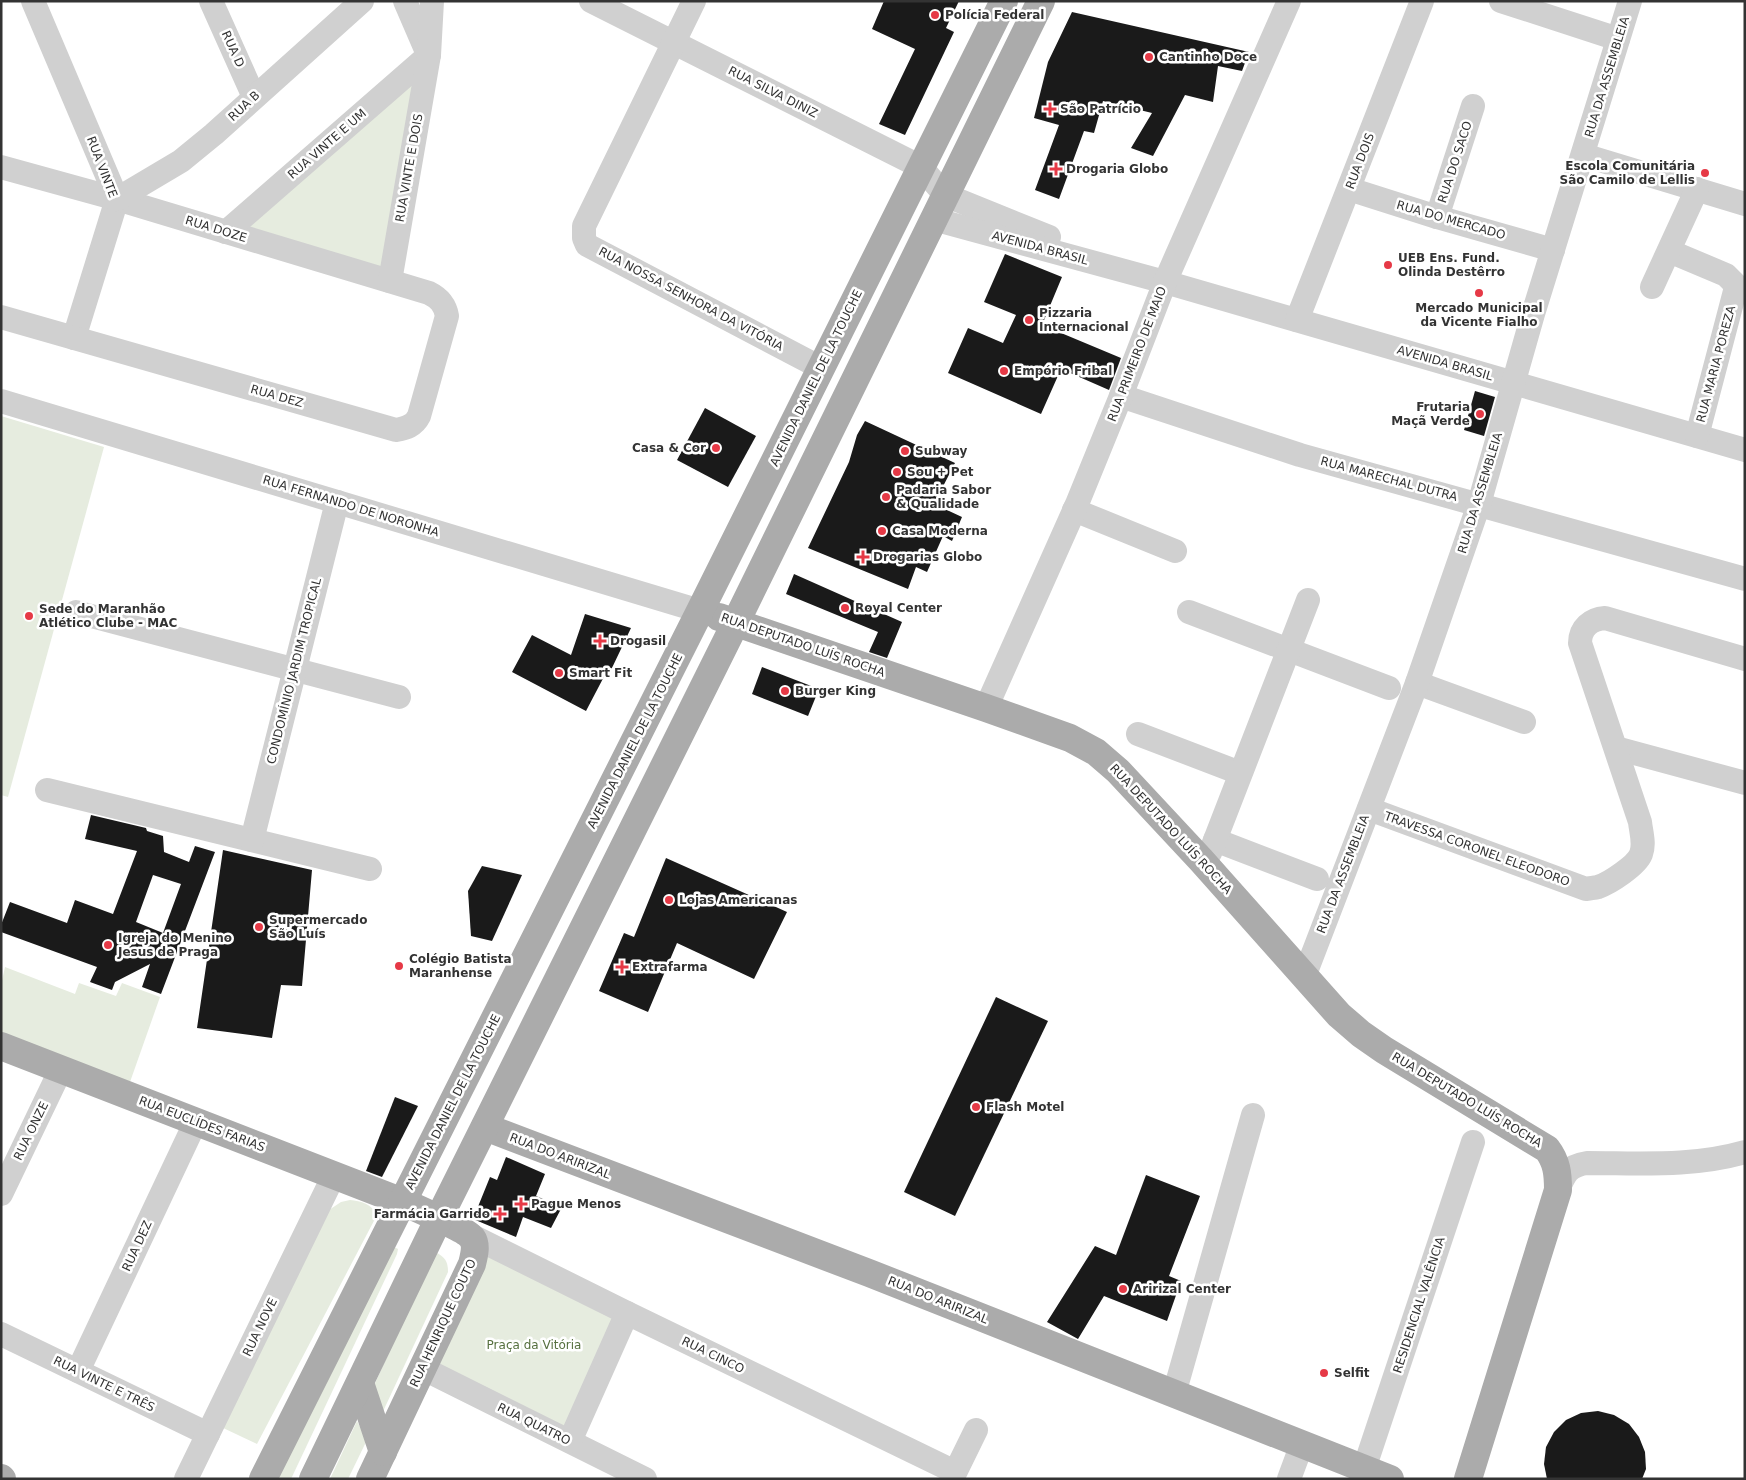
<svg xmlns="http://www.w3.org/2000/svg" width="1746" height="1480" font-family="'DejaVu Sans',sans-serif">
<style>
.green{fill:#e6ecdf}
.building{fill:#1a1a1a;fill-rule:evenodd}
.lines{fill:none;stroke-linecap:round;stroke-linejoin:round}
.minor{stroke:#d0d0d0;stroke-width:24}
.major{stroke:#ababab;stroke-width:28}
.poi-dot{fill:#e63946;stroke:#fff;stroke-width:2}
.labels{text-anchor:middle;stroke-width:5;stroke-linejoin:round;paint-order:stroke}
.poi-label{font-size:12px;font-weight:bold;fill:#333;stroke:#fff;text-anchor:start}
.street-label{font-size:12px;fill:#333;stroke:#fff}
.park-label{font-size:12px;fill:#56703f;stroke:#fff}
</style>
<rect width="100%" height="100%" fill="#fff"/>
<!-- green -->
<g class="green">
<path d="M414,80l-32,190 -139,-39z"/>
<path d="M1,416l103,31 -96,350 -7,-2z"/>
<path d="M5,967l70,27 4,-11 37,13 6,-13 38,14 -30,85 -129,-49v-48z"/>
<path d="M350,1200c11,1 22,4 27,15l-120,229 -36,-17 108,-217 12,-8z"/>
<path d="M394,1247l4,2 -1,5 -106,225h-17z"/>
<path d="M435,1252c10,5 13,9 13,20l-69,148 -8,-28z"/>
<path d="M488,1255l129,61 -53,114 -130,-67z"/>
<path d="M357,1421l10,19 -19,39h-18z"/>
</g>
<!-- building -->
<g class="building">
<path d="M884,1h75l-13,27 8,4 -49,103 -26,-11 36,-75 -43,-20z"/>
<path d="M1072,12l177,40 -7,19 -24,-5 -5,36 -28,-7 -32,61 -22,-8 21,-35 -49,-12 -9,32 -10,-2 -25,68 -24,-9 24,-65 -25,-7 14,-56z"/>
<path d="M1005,254l57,23 -20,48 79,33 -12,32 -48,-21 -20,45 -93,-41 20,-45 35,15 13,-28 -32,-13z"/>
<path d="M1475,391l20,6 -11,39 -20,-6z"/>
<path d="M705,408l51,28 -28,51 -51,-27z"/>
<path d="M865,421l90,42 -21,41 28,13 -10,24 -9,-5 -16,36 -11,-5 -8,22 -100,-41 41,-86 8,-27z"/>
<path d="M794,574l108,48 -15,36 -18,-6 9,-20 -92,-38z"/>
<path d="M585,614l46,14 -20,42 -3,-1 -22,42 -74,-39 20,-37 39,20z"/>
<path d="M762,667l57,22 -11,27 -56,-22z"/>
<path d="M91,815l55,13 1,3 16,5 1,16 25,10 6,-16 20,6 -54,142 -19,-7 8,-23 -35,18 -3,8 -22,-8 7,-15 -96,-35v-7l9,-23 57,21 8,-23 38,14 24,-63 -52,-12zM153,875l28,9 -18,49 -27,-11z"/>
<path d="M223,850l89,20 -10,116 -21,-1 -9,53 -75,-10z"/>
<path d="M666,858l121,54 -33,67 -77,-36 -29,69 -49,-21 25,-58 10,4z"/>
<path d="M482,866l40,9 -30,66 -21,-5 -3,-45z"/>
<path d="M996,997l52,24 -93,195 -51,-24z"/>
<path d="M395,1097l23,9 -36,71 -16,-6z"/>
<path d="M506,1157l39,17 -9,22 26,11 -11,21 -28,-11 -7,20 -43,-18 17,-42 7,3z"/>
<path d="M1146,1175l54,21 -31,80 12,5 -14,40 -63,-25 -26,43 -31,-17 48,-76 21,9z"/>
<path d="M1598,1411l16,4 15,9 10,13 6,15 1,17 -4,10h-95l-3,-15 2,-17 8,-15 12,-12 15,-7z"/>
</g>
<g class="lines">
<!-- minor -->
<g class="minor">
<path d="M33,1l84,198 -43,139"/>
<path d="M211,1l43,96"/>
<path d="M405,1l22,51"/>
<path d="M591,1l330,166 24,28 104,42"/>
<path d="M694,1l-110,225v12l3,7 234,123"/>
<path d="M1501,1l117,38"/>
<path d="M1583,155l162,49"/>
<path d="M1,167l116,32 312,94c10,5 16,11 18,23l-28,100c-5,10 -13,12 -23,14l-395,-113"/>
<path d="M1349,189l88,28 116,33"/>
<path d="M117,199l64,-38 33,-27 148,-133"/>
<path d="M1437,217l36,-111"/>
<path d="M933,219l232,63 580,168"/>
<path d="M226,232l203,-177"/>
<path d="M1669,251l57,24 9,9v7l-38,145"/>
<path d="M390,281l39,-226 3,-54"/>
<path d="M1652,287l45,-98"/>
<path d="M1297,320l125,-319"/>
<path d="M1121,396l179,59 445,124"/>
<path d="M1,401l699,210"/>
<path d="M1074,510l101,41"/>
<path d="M76,612l323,85"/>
<path d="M1189,612l200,76"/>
<path d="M1417,683l107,39"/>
<path d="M986,708l91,-204 44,-108 44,-114 124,-281"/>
<path d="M1138,734l102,39"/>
<path d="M1616,748l129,35"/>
<path d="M47,790l323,79"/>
<path d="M1369,809l217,80c4,-1 8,-1 12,-2 12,-4 39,-22 43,-33 4,-10 0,-22 -1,-32l-60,-179c0,-15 11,-24 25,-25l140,41"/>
<path d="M252,840l85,-338"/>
<path d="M1215,840l102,39"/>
<path d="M1201,860l9,-7 98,-253"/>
<path d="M1304,977l113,-294 62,-179 54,-190 97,-313"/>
<path d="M1558,1190c7,-17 10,-24 29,-27 54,0 106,4 158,-11"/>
<path d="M1,1194l60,-125"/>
<path d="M472,1236l155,77 328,159"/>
<path d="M1,1334l207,100"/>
<path d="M422,1368l223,111"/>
<path d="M78,1371l118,-250"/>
<path d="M1174,1394l79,-279"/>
<path d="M570,1441l57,-128"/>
<path d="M1364,1469l109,-327"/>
<path d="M186,1479l148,-304"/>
<path d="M952,1479l24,-49"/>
<path d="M1289,1479l13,-35"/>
</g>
<!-- major -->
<g class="major">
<path d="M719,617l267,91 84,30 26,14 22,19 83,89 138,155 22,19 23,16 163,99c10,13 11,25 11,41l-90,289"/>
<path d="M1,1046l402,156c11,5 64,28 69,36 5,7 2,18 0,26l-102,215"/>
<path d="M485,1127l384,146 521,206"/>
<path d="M360,1383l23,69"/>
<path d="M1,1478l1,1"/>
<path d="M263,1479l437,-868 304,-610"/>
<path d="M313,1479l126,-261 297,-596 305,-621"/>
</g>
</g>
<!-- markers -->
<g class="poi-dot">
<circle cx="935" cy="15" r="5"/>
<circle cx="1149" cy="57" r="5"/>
<path d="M1047.5 101.5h5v5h5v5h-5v5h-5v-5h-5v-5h5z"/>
<path d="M1053.5 161.5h5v5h5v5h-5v5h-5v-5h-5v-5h5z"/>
<circle cx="1705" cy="173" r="5"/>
<circle cx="1388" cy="265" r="5"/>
<circle cx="1479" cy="293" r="5"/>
<circle cx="1029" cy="320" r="5"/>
<circle cx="1004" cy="371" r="5"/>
<circle cx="1480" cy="414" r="5"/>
<circle cx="716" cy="448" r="5"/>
<circle cx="905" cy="451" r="5"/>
<circle cx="897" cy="472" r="5"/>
<circle cx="886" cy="497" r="5"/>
<circle cx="882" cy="531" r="5"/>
<path d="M860.5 549.5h5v5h5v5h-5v5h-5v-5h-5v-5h5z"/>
<circle cx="845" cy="608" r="5"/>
<circle cx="29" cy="616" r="5"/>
<path d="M597.5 633.5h5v5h5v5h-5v5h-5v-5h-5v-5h5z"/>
<circle cx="559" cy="673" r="5"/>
<circle cx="785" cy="691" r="5"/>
<circle cx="669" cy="900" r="5"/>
<circle cx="259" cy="927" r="5"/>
<circle cx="108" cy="945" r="5"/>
<circle cx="399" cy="966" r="5"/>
<path d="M619.5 959.5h5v5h5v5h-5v5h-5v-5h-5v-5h5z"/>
<circle cx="976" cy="1107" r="5"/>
<path d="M518.5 1196.5h5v5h5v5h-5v5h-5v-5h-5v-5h5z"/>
<path d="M497.5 1206.5h5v5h5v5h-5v5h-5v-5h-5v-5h5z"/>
<circle cx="1123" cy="1289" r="5"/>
<circle cx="1324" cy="1373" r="5"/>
</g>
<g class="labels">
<!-- poi labels -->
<g class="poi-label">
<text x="945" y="19">Polícia Federal</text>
<text x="1159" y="61">Cantinho Doce</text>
<text x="1060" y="113">São Patrício</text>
<text x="1695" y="170" text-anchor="end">Escola Comunitária<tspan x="1695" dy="14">São Camilo de Lellis</tspan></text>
<text x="1066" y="173">Drogaria Globo</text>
<text x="1398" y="262">UEB Ens. Fund.<tspan x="1398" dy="14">Olinda Destêrro</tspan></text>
<text x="1479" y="312" text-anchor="middle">Mercado Municipal<tspan x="1479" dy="14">da Vicente Fialho</tspan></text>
<text x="1039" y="317">Pizzaria<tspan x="1039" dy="14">Internacional</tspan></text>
<text x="1014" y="375">Empório Fribal</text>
<text x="1470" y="411" text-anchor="end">Frutaria<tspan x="1470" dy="14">Maçã Verde</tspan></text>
<text x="706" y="452" text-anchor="end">Casa &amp; Cor</text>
<text x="915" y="455">Subway</text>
<text x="907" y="476">Sou + Pet</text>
<text x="896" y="494">Padaria Sabor<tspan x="896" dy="14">&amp; Qualidade</tspan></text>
<text x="892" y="535">Casa Moderna</text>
<text x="873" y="561">Drogarias Globo</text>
<text x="855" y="612">Royal Center</text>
<text x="39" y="613">Sede do Maranhão<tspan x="39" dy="14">Atlético Clube - MAC</tspan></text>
<text x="610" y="645">Drogasil</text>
<text x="569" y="677">Smart Fit</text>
<text x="795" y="695">Burger King</text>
<text x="679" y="904">Lojas Americanas</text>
<text x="269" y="924">Supermercado<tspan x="269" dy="14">São Luís</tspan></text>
<text x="118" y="942">Igreja do Menino<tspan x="118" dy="14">Jesus de Praga</tspan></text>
<text x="409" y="963">Colégio Batista<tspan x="409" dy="14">Maranhense</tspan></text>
<text x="632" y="971">Extrafarma</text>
<text x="986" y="1111">Flash Motel</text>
<text x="531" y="1208">Pague Menos</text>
<text x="490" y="1218" text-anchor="end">Farmácia Garrido</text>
<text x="1133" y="1293">Aririzal Center</text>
<text x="1334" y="1377">Selfit</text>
</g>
<!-- street labels -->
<g class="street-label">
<text transform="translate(233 49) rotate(66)" y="4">RUA D</text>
<text transform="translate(1607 77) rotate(-73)" y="4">RUA DA ASSEMBLEIA</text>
<text transform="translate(773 92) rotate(27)" y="4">RUA SILVA DINIZ</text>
<text transform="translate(244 106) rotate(-43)" y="4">RUA B</text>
<text transform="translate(327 144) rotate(-41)" y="4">RUA VINTE E UM</text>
<text transform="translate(1360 161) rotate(-69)" y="4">RUA DOIS</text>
<text transform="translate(1455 162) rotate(-72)" y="4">RUA DO SACO</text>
<text transform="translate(102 167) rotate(69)" y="4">RUA VINTE</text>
<text transform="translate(409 168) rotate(-80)" y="4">RUA VINTE E DOIS</text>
<text transform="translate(1451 220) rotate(16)" y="4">RUA DO MERCADO</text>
<text transform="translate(216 229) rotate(17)" y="4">RUA DOZE</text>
<text transform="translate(1040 248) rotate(15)" y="4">AVENIDA BRASIL</text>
<text transform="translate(691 299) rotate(28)" y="4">RUA NOSSA SENHORA DA VITÓRIA</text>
<text transform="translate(1137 354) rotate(-69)" y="4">RUA PRIMEIRO DE MAIO</text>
<text transform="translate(1445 363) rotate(16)" y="4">AVENIDA BRASIL</text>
<text transform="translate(1716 364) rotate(-75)" y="4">RUA MARIA POREZA</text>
<text transform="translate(816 378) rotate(-64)" y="4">AVENIDA DANIEL DE LA TOUCHE</text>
<text transform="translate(277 396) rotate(16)" y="4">RUA DEZ</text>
<text transform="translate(1389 479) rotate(15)" y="4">RUA MARECHAL DUTRA</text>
<text transform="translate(1480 493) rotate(-73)" y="4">RUA DA ASSEMBLEIA</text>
<text transform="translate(351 506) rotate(17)" y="4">RUA FERNANDO DE NORONHA</text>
<text transform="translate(803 645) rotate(19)" y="4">RUA DEPUTADO LUÍS ROCHA</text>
<text transform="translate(294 671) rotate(-76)" y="4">CONDOMÍNIO JARDIM TROPICAL</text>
<text transform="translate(635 741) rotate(-63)" y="4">AVENIDA DANIEL DE LA TOUCHE</text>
<text transform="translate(1171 829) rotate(47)" y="4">RUA DEPUTADO LUÍS ROCHA</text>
<text transform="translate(1477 849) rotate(20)" y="4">TRAVESSA CORONEL ELEODORO</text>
<text transform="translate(1343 874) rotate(-69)" y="4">RUA DA ASSEMBLEIA</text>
<text transform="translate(1467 1100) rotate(31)" y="4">RUA DEPUTADO LUÍS ROCHA</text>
<text transform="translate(453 1102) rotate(-63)" y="4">AVENIDA DANIEL DE LA TOUCHE</text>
<text transform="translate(202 1124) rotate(21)" y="4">RUA EUCLÍDES FARIAS</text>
<text transform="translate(31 1131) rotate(-64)" y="4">RUA ONZE</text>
<text transform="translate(560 1156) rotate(21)" y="4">RUA DO ARIRIZAL</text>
<text transform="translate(137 1246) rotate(-65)" y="4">RUA DEZ</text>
<text transform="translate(938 1300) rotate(22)" y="4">RUA DO ARIRIZAL</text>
<text transform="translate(1419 1305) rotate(-72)" y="4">RESIDENCIAL VALÊNCIA</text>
<text transform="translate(443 1323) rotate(-65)" y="4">RUA HENRIQUE COUTO</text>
<text transform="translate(260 1327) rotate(-64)" y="4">RUA NOVE</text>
<text transform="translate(713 1355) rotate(26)" y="4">RUA CINCO</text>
<text transform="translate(104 1384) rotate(26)" y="4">RUA VINTE E TRÊS</text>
<text transform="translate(534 1424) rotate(26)" y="4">RUA QUATRO</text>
</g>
<!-- park labels -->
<g class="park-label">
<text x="534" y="1349">Praça da Vitória</text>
</g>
</g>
<!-- border -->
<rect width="1746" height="1480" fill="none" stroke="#333333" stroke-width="5"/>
</svg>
